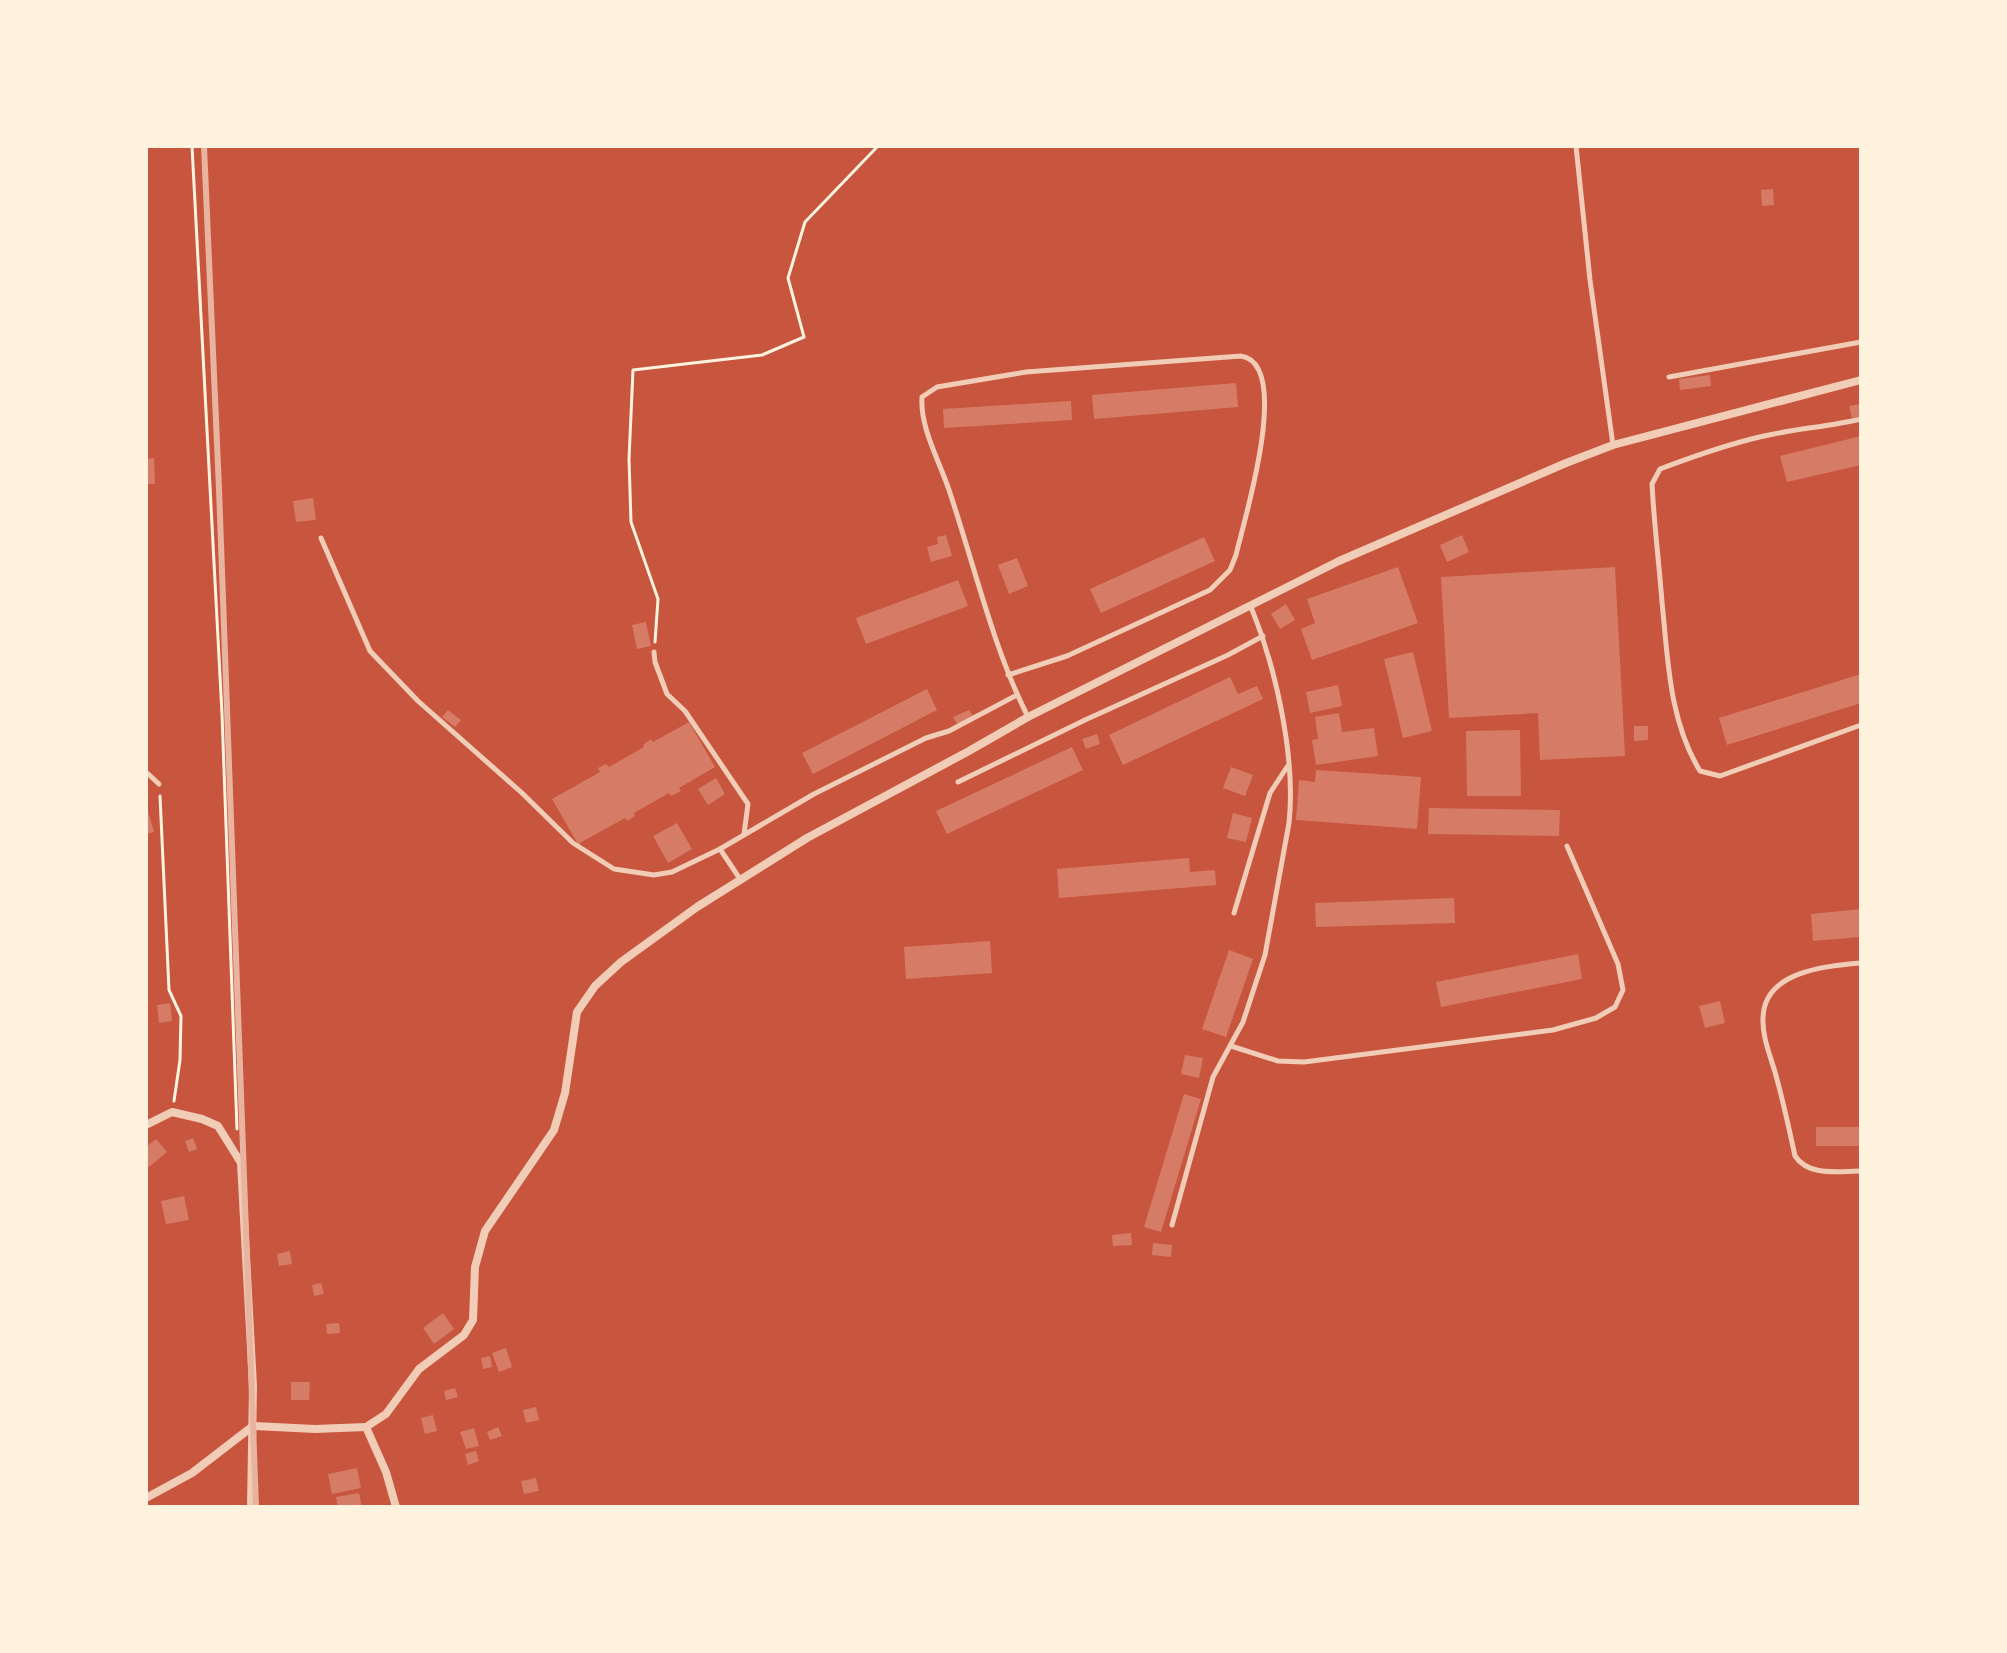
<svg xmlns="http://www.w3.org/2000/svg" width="2007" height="1653" font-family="Poppins,sans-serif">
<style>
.building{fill:#d67c66}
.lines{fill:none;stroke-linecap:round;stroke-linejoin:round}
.path{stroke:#fff3e0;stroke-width:3}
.service{stroke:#f1ccb7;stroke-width:5}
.minor{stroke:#f1ccb7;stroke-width:8}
.rail{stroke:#e9b49f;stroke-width:6}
</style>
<rect width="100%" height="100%" fill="#c8553d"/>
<!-- building -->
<g class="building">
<path d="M1773,189l1,16 -12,1 -1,-16z"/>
<path d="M1710,375l1,11 -31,4 -1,-11z"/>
<path d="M1236,383l2,24 -144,12 -2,-24z"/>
<path d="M1071,401l1,19 -128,8 -1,-19z"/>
<path d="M1861,404v12l-9,2 -3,-12z"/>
<path d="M1861,436v29l-74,17 -7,-26z"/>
<path d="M154,458l1,26h-9v-25z"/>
<path d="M313,498l3,22 -20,2 -3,-21z"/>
<path d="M946,535l6,21 -21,6 -4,-15 11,-3 -1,-7z"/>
<path d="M1462,535l7,17 -22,10 -7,-17z"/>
<path d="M1204,537l11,24 -114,52 -11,-24z"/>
<path d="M1017,558l11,28 -19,8 -11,-29z"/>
<path d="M1398,567l20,56 -106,37 -11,-31 14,-6 -8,-24z"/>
<path d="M1615,567l10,189 -85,4 -2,-47 -89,5 -8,-141z"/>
<path d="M958,580l10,26 -102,38 -10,-26z"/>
<path d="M1286,604l9,16 -15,9 -9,-15z"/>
<path d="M646,622l5,24 -14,3 -5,-24z"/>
<path d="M1413,652l19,79 -29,7 -19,-79z"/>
<path d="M1861,674v29l-134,42 -8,-27z"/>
<path d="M1230,677l8,17 19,-8 6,13 -140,66 -14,-30z"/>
<path d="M1338,685l4,21 -32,7 -4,-21z"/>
<path d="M927,689l10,21 -124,64 -11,-21z"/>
<path d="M448,710l13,10 -6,7 -13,-10z"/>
<path d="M969,710l4,6 -16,8 -4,-7z"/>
<path d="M1339,713l3,19 32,-4 4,28 -62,9 -4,-25 6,-1 -3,-22z"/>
<path d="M689,722l26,45 -36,21 2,3 -10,5 -2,-3 -35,20 1,3 -8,5 -2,-3 -47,26 -26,-45 48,-27 -2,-4 8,-4 3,3 35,-20 -1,-2 8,-6 2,3z"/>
<path d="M1634,726h14v14l-14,1z"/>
<path d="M1520,730l1,66h-54l-1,-65z"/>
<path d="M1097,734l3,10 -14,5 -4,-10z"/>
<path d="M1072,747l11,23 -136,64 -11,-23z"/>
<path d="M1231,767l22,8 -8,21 -22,-8z"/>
<path d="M1316,770l105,7 -4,52 -121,-9 3,-40 16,2z"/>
<path d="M716,778l9,16 -17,11 -10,-16z"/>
<path d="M146,804l8,28 -8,2z"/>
<path d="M1429,808l131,2 -1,26 -131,-2z"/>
<path d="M1233,813l19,5 -6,24 -19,-4z"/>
<path d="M677,823l15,26 -24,14 -15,-27z"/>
<path d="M1189,858l1,14 25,-2 1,15 -157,13 -2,-29z"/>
<path d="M1454,898l1,25 -139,4 -1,-24z"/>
<path d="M1861,909v28l-48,4 -2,-27z"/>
<path d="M990,941l2,32 -86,6 -2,-32z"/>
<path d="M1229,950l24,9 -27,78 -24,-8z"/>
<path d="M1578,954l4,25 -141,28 -5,-25z"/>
<path d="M1720,1001l5,22 -20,5 -6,-22z"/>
<path d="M170,1003l2,18 -13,2 -2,-18z"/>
<path d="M1185,1055l18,3 -4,20 -18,-4z"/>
<path d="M1184,1094l17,5 -40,133 -17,-5z"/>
<rect x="1816" y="1127" width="45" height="19"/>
<path d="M193,1138l4,11 -8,3 -4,-11z"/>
<path d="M156,1139l11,13 -18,15 -3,-4v-16z"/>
<path d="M184,1196l5,24 -23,4 -5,-23z"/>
<path d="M1131,1233l1,12 -19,1 -1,-11z"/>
<path d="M1153,1243l19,2 -1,12 -19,-2z"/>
<path d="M290,1251l2,13 -13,2 -2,-12z"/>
<path d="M321,1283l3,11 -10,2 -2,-11z"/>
<path d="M443,1313l11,16 -20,15 -11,-16z"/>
<path d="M339,1323l1,10 -13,1 -1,-10z"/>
<path d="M506,1348l6,19 -13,5 -7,-19z"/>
<path d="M490,1356l2,11 -9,2 -2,-11z"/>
<path d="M291,1382h19l-1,18h-18z"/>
<path d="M455,1388l3,9 -12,3 -2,-9z"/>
<path d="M536,1407l3,13 -13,3 -3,-13z"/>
<path d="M433,1415l4,16 -12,3 -4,-16z"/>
<path d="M498,1427l4,9 -12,4 -3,-8z"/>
<path d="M474,1428l5,18 -13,3 -6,-17z"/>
<path d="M476,1451l3,10 -11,4 -3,-11z"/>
<path d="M357,1468l4,20 -29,6 -4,-20z"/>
<path d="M536,1478l3,13 -15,3 -3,-13z"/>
<path d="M359,1493l3,14h-24l-2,-10z"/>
</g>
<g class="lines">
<!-- path -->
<g class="path">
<path d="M192,146l30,568 15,415"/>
<path d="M655,642l3,-43 -27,-77 -2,-63 4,-89 129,-15 42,-18 -16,-59 17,-56 73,-76"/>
<path d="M160,796l9,194 12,26 -1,44 -6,41"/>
</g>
<!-- service -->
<g class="service">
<path d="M1576,146l14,134 23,165"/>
<path d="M1669,377l192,-35"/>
<path d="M1861,419c-29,7 -58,9 -87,15 -38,7 -77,21 -114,35l-8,15c2,39 7,79 10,118 6,58 7,118 38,169l20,5 141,-51"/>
<path d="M321,538l49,113 48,50 104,92 51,50 41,26 40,6 18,-3 48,-23 20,30"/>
<path d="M654,652l1,10 12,32 18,17 63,93 -4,30"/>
<path d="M1008,675l59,-19 143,-66 20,-20 6,-15c8,-35 57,-191 5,-199l-215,16 -89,15 -15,10c-2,31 17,63 27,93 25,74 44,158 79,227"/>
<path d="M146,772l13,12"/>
<path d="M958,782l127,-62 143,-65 35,-19"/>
<path d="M720,849l94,-55 112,-56 23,-7 68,-36"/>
<path d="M1234,913l36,-120 17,-26"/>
<path d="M1861,963c-35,3 -97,8 -98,55 -1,18 7,37 12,54 8,28 14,56 20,84 14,21 44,15 66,15"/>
<path d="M1231,1046l47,15 26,1 249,-32 43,-12 19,-11 8,-17 -5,-26 -51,-118"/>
<path d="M1172,1225l41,-148 30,-55 22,-67 24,-132c7,-65 -13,-155 -38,-216"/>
</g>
<!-- minor -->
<g class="minor">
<path d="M146,1125l26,-13 30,7 16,7 23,37 12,223 -2,121"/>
<path d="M366,1427l20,45 10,35"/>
<path d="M146,1498l46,-25 61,-47 62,3 51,-2 20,-13 33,-45 45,-34 9,-15 2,-53 10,-36 69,-101 11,-37 12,-81 18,-26 26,-24 76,-55 110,-69 162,-87 59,-34 311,-156 227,-98 47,-18 248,-65"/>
</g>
<!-- rail -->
<path class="rail" d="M204,146l15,343 37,1018"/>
</g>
<!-- border -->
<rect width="2007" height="1653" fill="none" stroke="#fff3e0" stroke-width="296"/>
</svg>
